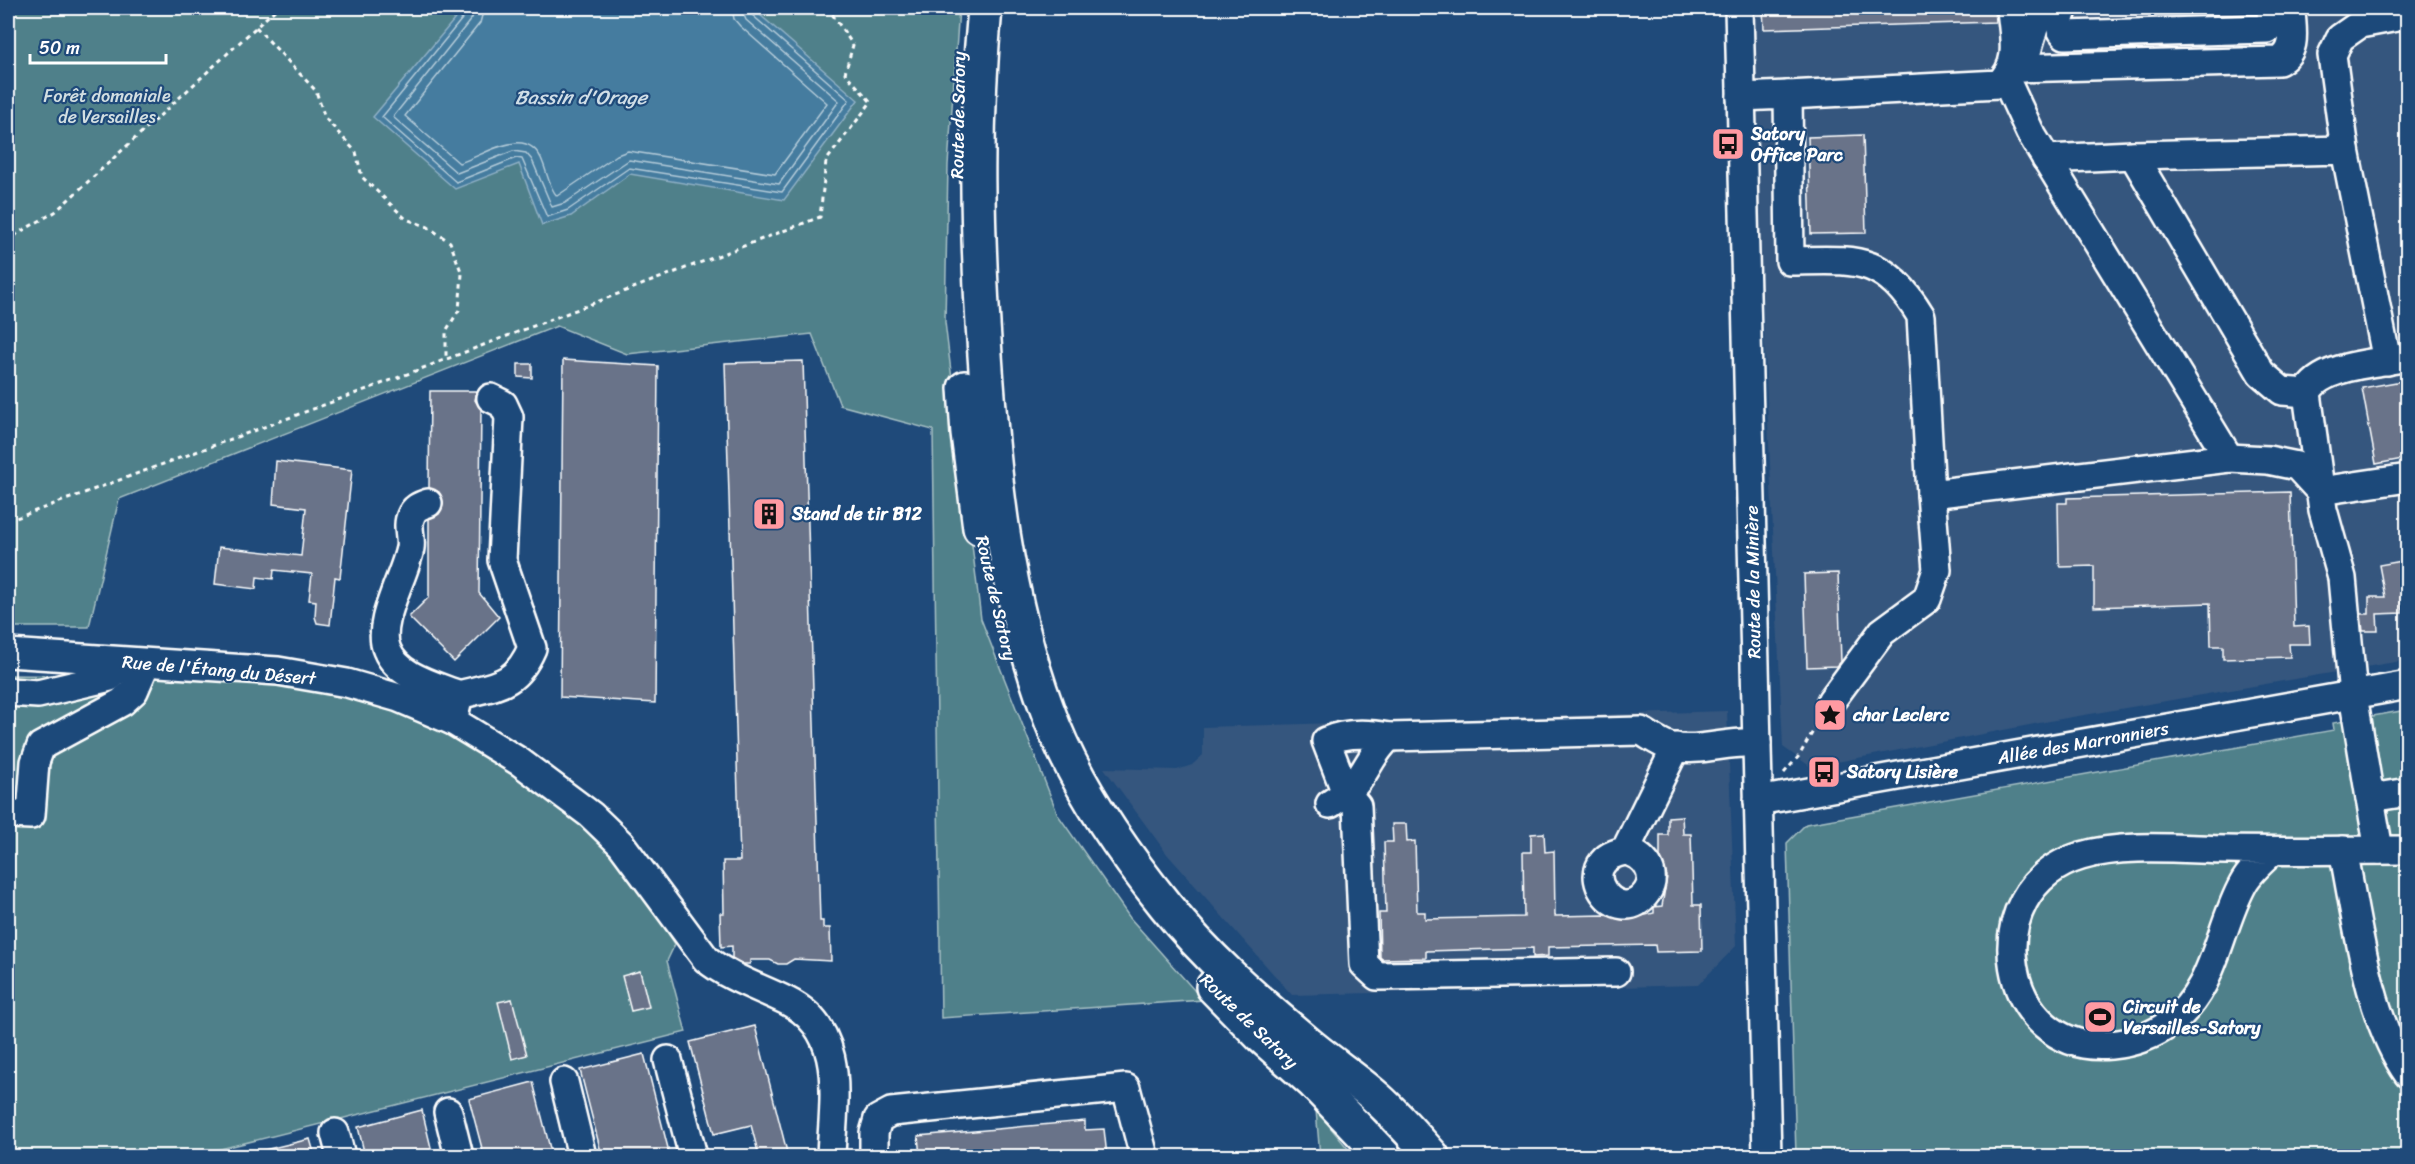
<svg xmlns="http://www.w3.org/2000/svg" width="2415" height="1164" font-family="Sriracha,sans-serif">
<style>
.built{fill:#35567e}
.green{fill:#4f808a;stroke:#a7c0c4;stroke-width:1.5}
.water{fill:#447c9f;stroke:#8fb0c5;stroke-width:1.5}
.lines{fill:none;stroke-linecap:round;stroke-linejoin:round}
.shore{stroke:#b4cbd9;stroke-width:1.5}
.building{fill:#697389;stroke:#fff;stroke-width:1.5}
.minor-casing{stroke:#fff;stroke-width:32}
.major-casing{stroke:#fff;stroke-width:38}
.path{stroke:#fff;stroke-width:3;stroke-dasharray:4.5 4.5;stroke-linecap:butt}
.minor{stroke:#1f4a7a;stroke-width:27}
.major{stroke:#1f4a7a;stroke-width:33}
.labels{text-anchor:middle;stroke-width:4.5;stroke-linejoin:round;paint-order:stroke}
.park-label{font-size:18px;fill:#d3dfe2;stroke:#1f4a7a}
.street-label{font-size:18px;fill:#fff;stroke:#1f4a7a}
.poi-label{font-size:18px;font-weight:bold;fill:#fff;stroke:#1f4a7a;text-anchor:start}
.water-label{font-size:20px;font-style:italic;fill:#d0dee7;stroke:#1f4a7a}
</style>
<rect width="100%" height="100%" fill="#1f4a7a"/>
<filter id="ink" filterUnits="userSpaceOnUse"><feTurbulence type="fractalNoise" baseFrequency=".0167" numOctaves="2"/><feDisplacementMap in="SourceGraphic" scale="12" xChannelSelector="R" yChannelSelector="G"/><feConvolveMatrix kernelMatrix="1 2 1 2 8 2 1 2 1" color-interpolation-filters="sRGB"/></filter>
<g filter="url(#ink)">
<!-- built -->
<g class="built">
<path d="M1749,8h658v652l-352,60 -244,47 -28,-20z"/>
<path d="M1727,711l9,235 -38,39 -406,10 -125,-141 -63,-86 73,2 15,-5 11,-10v-28z"/>
</g>
<!-- green -->
<g class="green">
<path d="M8,8h951l-11,157 -3,157 36,297 77,196 72,103 73,82 -262,18 -8,-588 -93,-25 -28,-71 -185,20 -70,-28 -438,173 -30,128h-81z"/>
<path d="M8,675c126,2 276,-9 396,38 34,14 64,33 95,52 36,22 72,46 102,76 29,31 51,68 74,103l-8,17 19,71 -493,124h-185z"/>
<path d="M2407,710v446h-611l-9,-313 19,-19 528,-94 -1,-7z"/>
<path d="M1316,1110l38,46h-34z"/>
</g>
<!-- water -->
<path class="water" d="M464,8h288l106,92 -74,100 -154,-26 -59,42 -29,9 -23,-61 -64,25 -82,-72z"/>
<g class="lines">
<!-- shore -->
<g class="shore">
<path d="M468,8l-2,6 -84,103 74,65 60,-24 6,1 25,58 21,-7 61,-42 153,24 67,-92 -98,-86 -2,-6"/>
<path d="M475,8l-3,10 -79,99 64,56 56,-22 13,2 6,7 20,47 13,-4 64,-43 150,24 60,-83 -93,-81 -5,-12"/>
<path d="M484,8l-4,15 -75,93 54,47c27,-8 69,-41 84,0 4,10 7,26 14,33l60,-41 11,-4 147,23 52,-71 -87,-77 -6,-7 -2,-11"/>
</g>
</g>
<!-- building -->
<g class="building">
<path d="M1763,8h231l1,14 -231,7z"/>
<path d="M1863,135l3,98 -55,1 -3,-97z"/>
<path d="M563,360l95,6 -3,337 -95,-6z"/>
<path d="M803,361l17,560h3v7h7l1,33 -37,-2 -8,5h-8l-8,-4h-20v4h-7l-11,-6v-12l-11,1 -1,-34h4l-1,-52h17l-15,-498z"/>
<path d="M518,364h14v14l-14,-1z"/>
<path d="M2408,380v78l-32,6 -14,-76z"/>
<path d="M430,391h47l-2,9 6,9 -2,184 20,24 -45,45 -45,-45 20,-20v-78l10,-5 4,-9 -4,-13 -10,-4z"/>
<path d="M276,461l76,9 -12,108 -5,-1 -5,48 -13,-2 -2,-6 1,-16 -7,-1 3,-26 -38,-4 -1,9 -16,-2 -1,12 -41,-5 4,-37 82,9 5,-48 -33,-4z"/>
<path d="M2290,492l4,135 15,-1 1,18h-21l1,13 -67,2v-13h-12l-1,-43 -116,4v-41l-33,1 -2,-4 -1,-60h9v-5z"/>
<path d="M2408,560v28h-7l1,25 -25,1 1,17h-15l-2,-17h8v-17h16l-6,-32z"/>
<path d="M1838,573l3,89 -4,4 -30,1 -3,-93z"/>
<path d="M1682,816l1,18h8l2,71h8l1,46 -46,1 -1,-7 -107,2v9l-15,1v-9l-107,3v7l-44,1 -2,-2 -1,-44h7l-2,-71h9l-1,-18h14l1,18 8,-1 2,71h8v7l99,-2 -1,-65h8v-18l13,-1 1,19 9,-1 1,65 50,-1 21,5 28,-7v-6l8,-1 5,-30 -7,-19v-22h8v-18z"/>
<path d="M640,971l9,36 -18,4 -9,-35z"/>
<path d="M512,999l15,56 -15,4 -14,-57z"/>
<path d="M755,1026l33,130h-29l-8,-31 -37,9 -24,-92z"/>
<path d="M644,1054l26,102h-68l-22,-86z"/>
<path d="M533,1082l19,74h-68l-15,-57z"/>
<path d="M422,1110l11,46h-68l-7,-29z"/>
<path d="M1085,1121v9l19,-1 3,27h-187l-2,-20z"/>
<path d="M310,1139l5,17h-54l-1,-5z"/>
</g>
<g class="lines">
<defs>
<g id="minor">
<path d="M1739,8l28,1148"/>
<path d="M2064,8c-4,10 -8,17 1,27l202,-6 5,-3 -1,-18"/>
<path d="M2012,68l267,-7c20,-11 12,-34 12,-53"/>
<path d="M2022,68l18,-60"/>
<path d="M2005,78l25,54 199,326"/>
<path d="M1788,95l211,-11c23,-22 14,-47 12,-76"/>
<path d="M1741,97l47,-2 2,166c66,-1 93,-7 131,55l10,178 298,-36 39,2 29,6 23,25 88,-13"/>
<path d="M2345,150l-13,-95 8,-17 20,-14 48,-9"/>
<path d="M2133,155l212,-5 42,211"/>
<path d="M2046,159l87,-4 128,218 21,18 25,2"/>
<path d="M2408,357c-29,6 -89,8 -101,36l16,117 19,68 11,117 17,103 38,-6"/>
<path d="M428,503c-9,3 -14,5 -17,13 -5,10 1,22 -1,32 -5,28 -35,76 -23,102 11,27 47,35 72,45"/>
<path d="M8,653l270,18 69,12 52,15 54,23 67,41 71,53 30,29 85,115c25,20 53,28 81,42 61,30 46,100 44,155"/>
<path d="M8,692l30,2 72,-17 15,-15"/>
<path d="M1831,701l51,-69 45,-33 10,-29 -6,-76"/>
<path d="M453,721l6,-26c37,-10 56,-8 73,-47l-30,-88 7,-143 -6,-13 -12,-6"/>
<path d="M1389,737l252,-6c9,5 20,13 30,16 28,6 58,-7 86,-4"/>
<path d="M2370,798l9,52"/>
<path d="M1758,801l650,-116"/>
<path d="M1330,804l16,-11 -20,-52c20,-9 42,-8 63,-4 -20,18 -23,40 -43,56l11,13 7,158 13,12 239,-4"/>
<path d="M8,814l23,1 4,-53 6,-16 81,-44 12,-11 12,-28"/>
<path d="M2343,850c14,69 24,166 65,224"/>
<path d="M1625,851c-59,11 -7,83 22,41 12,-18 -3,-38 -22,-41l51,-104"/>
<path d="M2273,851c-11,10 -23,20 -30,33 -25,45 -28,107 -73,139 -17,13 -38,20 -59,22 -110,11 -140,-156 -30,-189 43,-13 100,-7 145,-6 60,1 121,0 182,0"/>
<path d="M668,1060l25,96"/>
<path d="M564,1082l18,74"/>
<path d="M448,1112l11,44"/>
<path d="M335,1133l6,23"/>
<path d="M874,1156v-23l4,-14 13,-7 235,-24 18,68"/>
</g>
<g id="major">
<path d="M985,8c-11,116 -8,230 0,347 8,119 20,241 62,354 24,68 73,140 118,196 41,52 91,95 141,137 23,20 50,37 72,57 19,17 37,38 54,57"/>
<path d="M965,388l3,46 12,94"/>
<path d="M1213,987l48,49 53,47 70,73"/>
</g>
</defs>
<!-- minor casing -->
<use href="#minor" class="minor-casing"/>
<!-- major casing -->
<use href="#major" class="major-casing"/>
<!-- path -->
<g class="path">
<path d="M256,27l60,64 9,27 31,34 6,25 44,42 22,8 22,15 12,32 -3,36 -13,21v27"/>
<path d="M8,243l10,-10 37,-21 222,-204"/>
<path d="M8,521l373,-137 439,-167 6,-56 45,-59 -26,-29 8,-28 -25,-37"/>
<path d="M1784,773l15,-17 21,-37"/>
</g>
<!-- minor -->
<use href="#minor" class="minor"/>
<!-- major -->
<use href="#major" class="major"/>
</g>
</g>
<!-- icons -->
<defs>
<symbol id="bus-square" viewBox="-11 -11 22 22"><rect x="-9" y="-9" width="18" height="18" rx="4" fill="#ff9aa2" stroke="#1f4a7a"/><path d="M-5-6H5V4H4V6H2V4H-2V6H-4V4H-5ZM-3.5-4V0h7V-4ZM-3.5 1.2v1.5H-2V1.2ZM2 1.2v1.5H3.5V1.2Z" fill="#111"/></symbol>
<symbol id="building-square" viewBox="-11 -11 22 22"><rect x="-9" y="-9" width="18" height="18" rx="4" fill="#ff9aa2" stroke="#1f4a7a"/><path d="M-4-6H4V6H1V3H-1V6H-4ZM-2.5-4.3h1.7v1.8h-1.7ZM.8-4.3h1.7v1.8H.8ZM-2.5-1h1.7V.8h-1.7ZM.8-1h1.7V.8H.8Z" fill="#111"/></symbol>
<symbol id="sight-square" viewBox="-11 -11 22 22"><rect x="-9" y="-9" width="18" height="18" rx="4" fill="#ff9aa2" stroke="#1f4a7a"/><path d="M0-6L1.8-2.2L6-1.7L2.9 1.2L3.7 5.4L0 3.3L-3.7 5.4L-2.9 1.2L-6-1.7L-1.8-2.2Z" fill="#111"/></symbol>
<symbol id="stadium-square" viewBox="-11 -11 22 22"><rect x="-9" y="-9" width="18" height="18" rx="4" fill="#ff9aa2" stroke="#1f4a7a"/><path d="M0-5a6.5 5 0 1 0 0 10a6.5 5 0 1 0 0-10ZM-3.5-1.8h7v3.6h-7Z" fill="#111"/></symbol>
</defs>
<g fill-rule="evenodd">
<use href="#bus-square" x="1709" y="125" width="38" height="38"/>
<use href="#building-square" x="750" y="495" width="38" height="38"/>
<use href="#sight-square" x="1811" y="696" width="38" height="38"/>
<use href="#bus-square" x="1805" y="753" width="38" height="38"/>
<use href="#stadium-square" x="2081" y="998" width="38" height="38"/>
</g>
<g class="labels">
<!-- park labels -->
<g class="park-label">
<text x="107" y="102">Forêt domaniale<tspan x="107" dy="21">de Versailles</tspan></text>
</g>
<!-- street labels -->
<g class="street-label">
<text transform="translate(958 115) rotate(-89)" y="6">Route de Satory</text>
<text transform="translate(1753 582) rotate(-91)" y="6">Route de la Minière</text>
<text transform="translate(996 598) rotate(77)" y="6">Route de Satory</text>
<text transform="translate(219 670) rotate(5)" y="6">Rue de l'Étang du Désert</text>
<text transform="translate(2083 743) rotate(-10)" y="6">Allée des Marronniers</text>
<text transform="translate(1249 1021) rotate(44)" y="6">Route de Satory</text>
</g>
<!-- poi labels -->
<g class="poi-label">
<text x="1751" y="140">Satory<tspan x="1751" dy="21">Office Parc</tspan></text>
<text x="792" y="520">Stand de tir B12</text>
<text x="1853" y="721">char Leclerc</text>
<text x="1847" y="778">Satory Lisière</text>
<text x="2123" y="1013">Circuit de<tspan x="2123" dy="21">Versailles-Satory</tspan></text>
</g>
<!-- water labels -->
<g class="water-label">
<text x="581" y="104">Bassin d'Orage</text>
</g>
</g>
<!-- margin -->
<rect width="2415" height="1164" fill="none" stroke="#1f4a7a" stroke-width="30"/>
<rect x="15" y="15" width="2385" height="1134" fill="none" stroke="#fff" stroke-width="2" filter="url(#ink)"/>
<!-- scale -->
<path d="M30 54v9h136v-9" fill="none" stroke="#ffffff" stroke-width="3"/>
<text x="39" y="54" font-size="18" fill="#ffffff" stroke="#1f4a7a" stroke-width="4.5" paint-order="stroke">50 m</text>
</svg>
